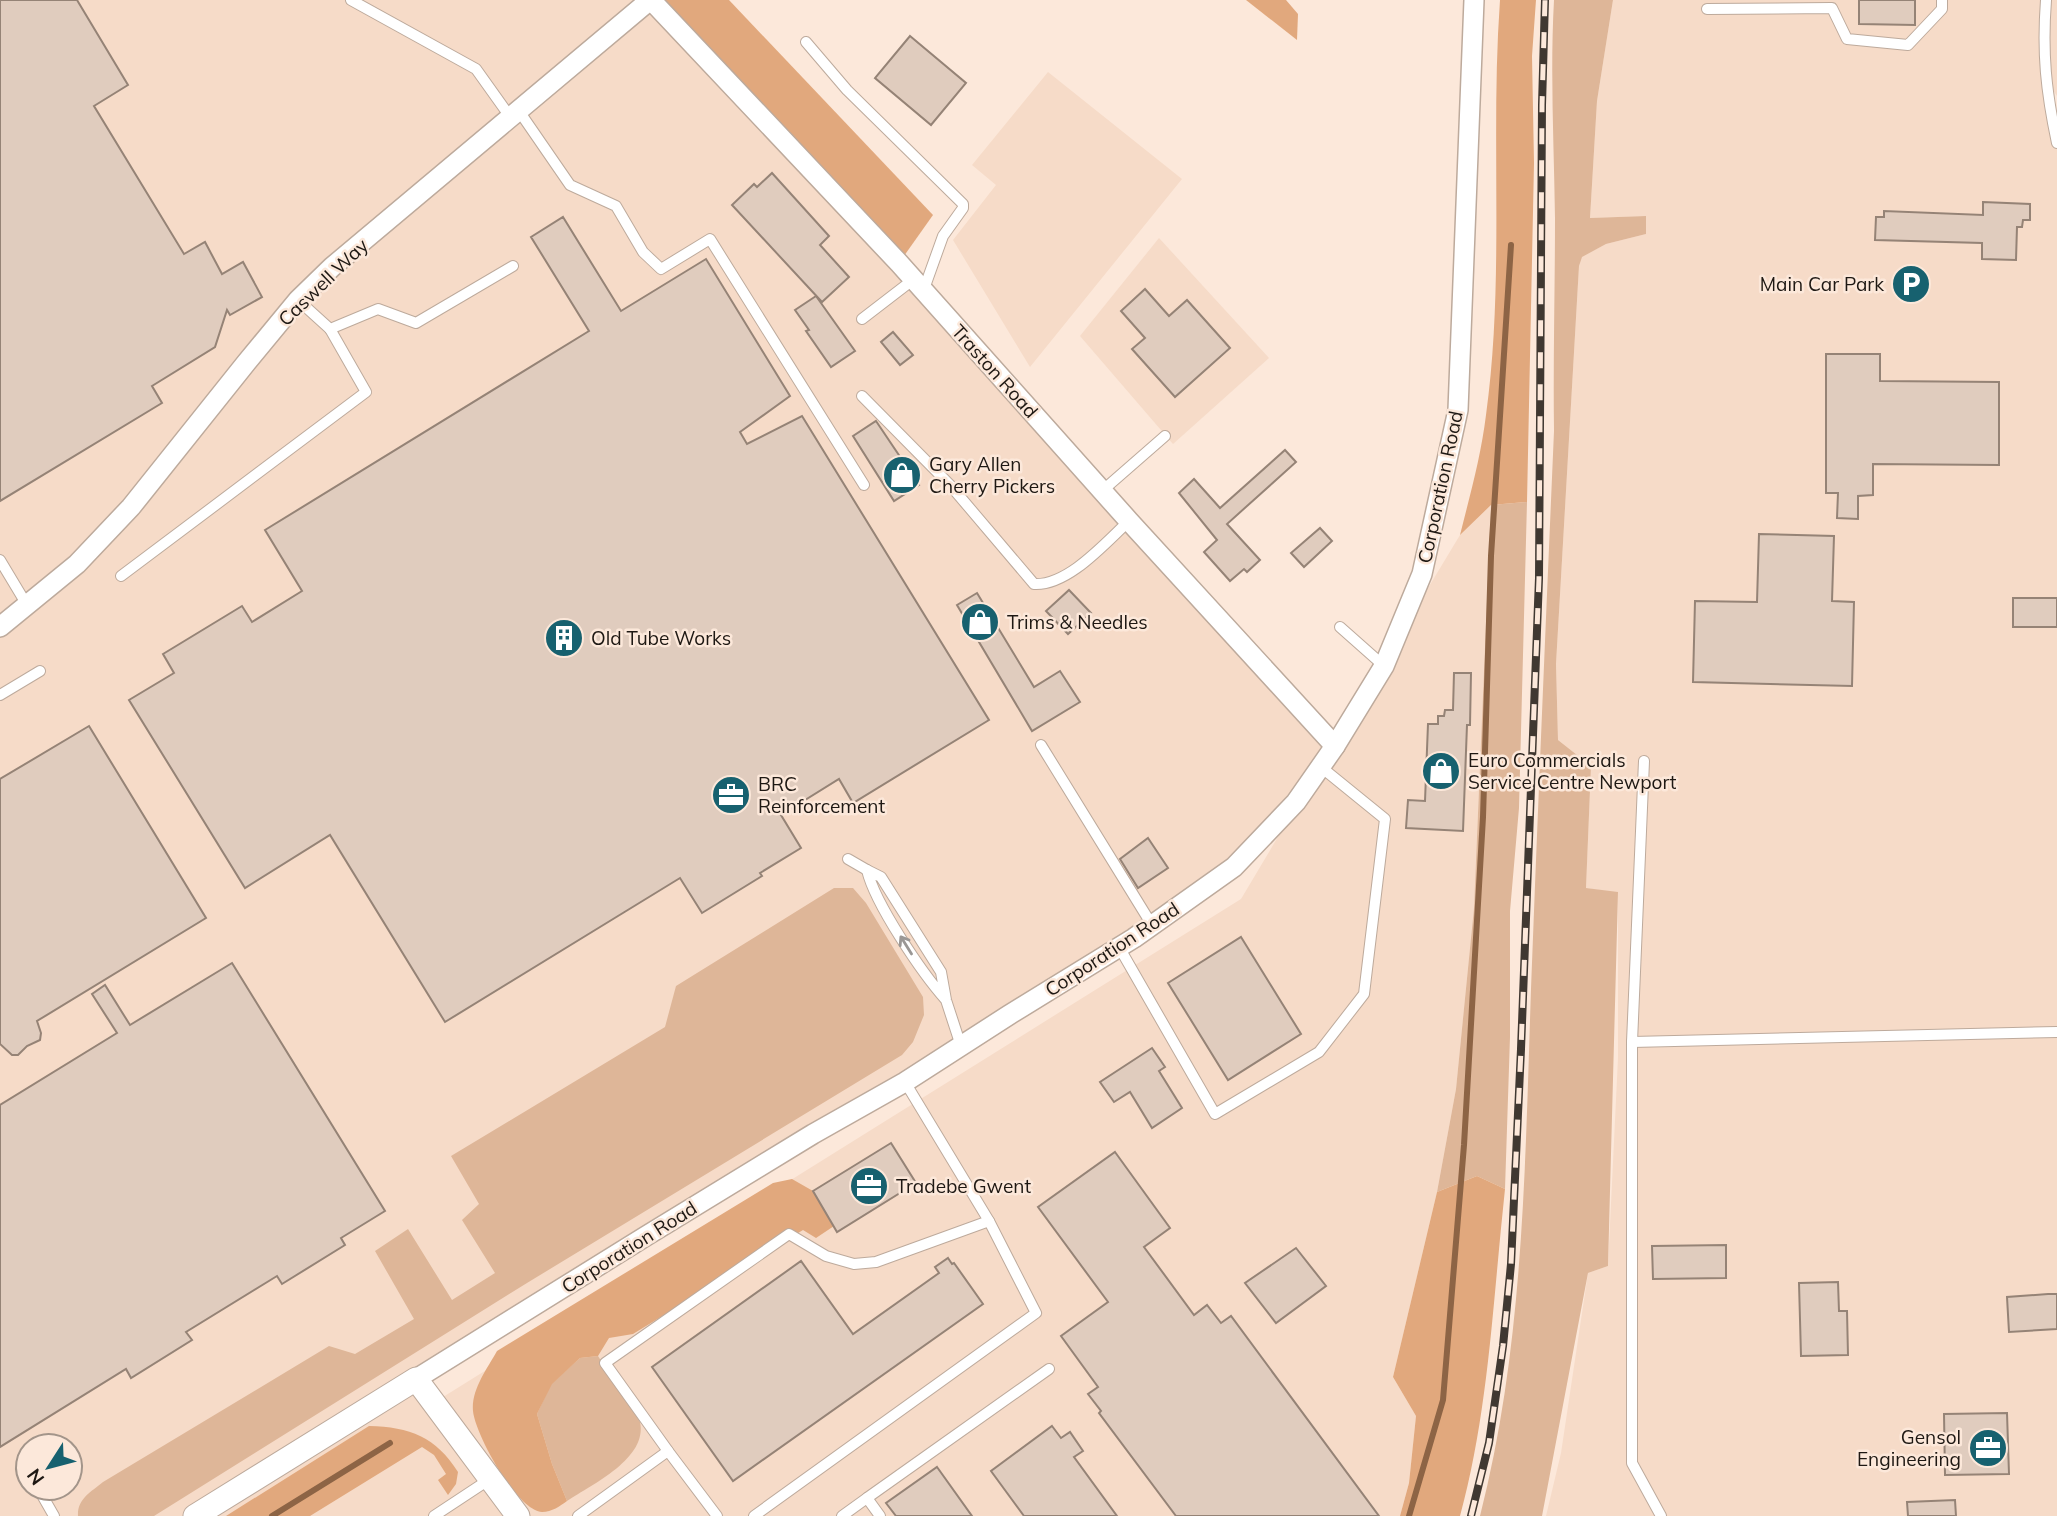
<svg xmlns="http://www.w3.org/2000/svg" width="2057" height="1516" font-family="Mulish,sans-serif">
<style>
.built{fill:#f6dbc8;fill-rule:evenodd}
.green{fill:#deb698}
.forest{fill:#e1a87d}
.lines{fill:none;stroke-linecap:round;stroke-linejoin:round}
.stream{stroke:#8d6445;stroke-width:6}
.building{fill:#e0ccbe;stroke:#958376;stroke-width:2}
.service-casing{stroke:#bdaa9c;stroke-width:12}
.minor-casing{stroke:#bdaa9c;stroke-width:22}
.tertiary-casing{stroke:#bdaa9c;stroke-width:25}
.service{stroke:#fff;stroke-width:10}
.minor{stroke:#fff;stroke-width:19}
.tertiary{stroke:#fff;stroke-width:23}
.rail-casing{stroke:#403831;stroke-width:8}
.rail{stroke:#fce8da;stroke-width:5;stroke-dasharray:16;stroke-linecap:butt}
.oneway{stroke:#9a9795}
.labels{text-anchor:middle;stroke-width:5;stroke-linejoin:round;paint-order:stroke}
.street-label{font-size:19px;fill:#1e1813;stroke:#fce8da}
.poi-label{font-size:19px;fill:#1e1813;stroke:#fce8da;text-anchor:start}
</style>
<rect width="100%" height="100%" fill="#fce8da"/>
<!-- built -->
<g class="built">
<path d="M0,0h651l683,744 126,-209 31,-30 -17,403 -18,181 -19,103 -44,185 23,39 -7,67 -9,33h-1400zM1310,783l-69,116 -806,503 -18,-23 817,-512zM28,1446h42v42h-42z"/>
<path d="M1613,0h444v96l-11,-16 11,35v1401h-511l15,-63 27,-180 20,-7 10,-208v-165l-32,-5 5,-122 -33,-26 -2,-76 23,-398 2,-9 25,-13 40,-10v-18l-56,2 7,-117z"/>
<path d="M1048,72l134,107 -152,188 -77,-127 43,-55 -24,-20z"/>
<path d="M1159,238l110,120 -96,86 -93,-108z"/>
</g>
<!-- green -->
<g class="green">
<path d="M1554,0h59l-16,101 -7,117 56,-2v18l-40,10 -24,13 -3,9 -23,398 2,76 33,26 -5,122 32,4 -10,374 -20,7 -46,243h-62c44,-172 45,-350 51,-527 7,-186 15,-372 23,-558 -1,-71 1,-142 1,-213 -1,-73 -5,-145 -1,-218z"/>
<path d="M1527,502l-8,306 -9,103v126l-5,152 -28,-13 -40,16 19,-103 18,-181 17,-403z"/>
<path d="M834,888h19l13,15 57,94 1,18 -11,27 -11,13 -375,228 -373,233h-76c-1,-17 13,-24 25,-34l226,-136 26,8 59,-35 -39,-68 33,-22 44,71 43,-27 -33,-53 17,-16 -28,-48 214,-129 11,-41z"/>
<path d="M598,1356l42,66c8,36 -47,62 -73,79l-15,-37 -15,-50 14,-30 29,-26z"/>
</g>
<!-- forest -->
<g class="forest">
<path d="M651,0h78l204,215 -34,48z"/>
<path d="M1246,0h40l12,14 -1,26z"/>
<path d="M1500,0h36l-4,56 2,107 -7,339 -36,3 -31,30c10,-40 21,-79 26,-120 19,-137 4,-277 14,-415z"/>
<path d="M1477,1176l28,13c-12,109 -16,221 -45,327h-60l9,-33 7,-67 -23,-39 44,-185z"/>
<path d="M792,1179l21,12 21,35 -18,12 -13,-8 -170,104 -24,4 -11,18 -18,2 -28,26 -15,30 15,50 15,37c-7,5 -15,11 -25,11 -25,-1 -67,-78 -69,-101 -2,-21 14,-42 24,-60l276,-168z"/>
<path d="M369,1426c41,1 67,11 89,46l-2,12 -8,11 -10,-15 8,-6 -12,-19 -12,-8 -112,69h-84z"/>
</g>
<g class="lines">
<!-- stream -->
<g class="stream">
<path d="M272,1516l118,-73"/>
<path d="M1409,1516l34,-116 21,-255 19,-328 8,-261 20,-311"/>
</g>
</g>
<!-- building -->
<g class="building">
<path d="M0,0h77l51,85 -34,21 90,148 21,-12 17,32 21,-12 19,35 -32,18 -3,-5 -12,37 -63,39 10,17 -162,98z"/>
<path d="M1859,0h56v25l-56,-1z"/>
<path d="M910,36l56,47 -35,42 -56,-47z"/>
<path d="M772,173l57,63 -9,9 29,32 -27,25 -90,-97 22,-21 3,3z"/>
<path d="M1983,202l47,2v16h-7l-1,7h-5l-1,33 -34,-1v-16l-107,-3 1,-23h8v-6l99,4z"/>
<path d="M563,217l58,94 85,-52 84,137 -50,36 7,12 55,-28 187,304 -136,83 -14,-24 -58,36 20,33 -41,25 2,3 -60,37 -22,-35 -235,144 -115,-187 -85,53 -116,-188 45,-27 -11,-19 79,-48 10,16 50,-31 -37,-61 324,-199 -58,-94z"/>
<path d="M1145,289l24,27 18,-16 43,48 -55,49 -43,-48 13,-11 -24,-27z"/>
<path d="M816,296l39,55 -24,16 -25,-36 3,-1 -14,-20z"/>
<path d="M893,332l20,23 -13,10 -19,-23z"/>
<path d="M1826,354h54v27l119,1v83l-126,-1v31l-15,1v23l-21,-1 1,-25h-12z"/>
<path d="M876,421l43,64 -25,16 -41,-65z"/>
<path d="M1285,450l11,12 -69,62 33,36 -13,12 -3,-3 -14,12 -26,-29 13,-12 -38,-47 15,-14 26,29z"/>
<path d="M1320,528l12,13 -28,26 -13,-14z"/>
<path d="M1759,534l75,2 -2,65 22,1 -2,84 -159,-4 2,-81 62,1z"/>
<path d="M1069,590l22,23 -23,21 -22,-23z"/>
<path d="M977,593l57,94 26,-16 20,31 -48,29 -75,-126z"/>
<rect x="2013" y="598" width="44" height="29"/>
<path d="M1454,673h17l-1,52h-3l-4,106 -57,-3 2,-28 17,1 3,-77h10v-8h6l1,-6h8z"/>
<path d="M89,726l117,192 -169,103 4,12 -1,7 -13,6 -9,9h-6l-12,-11v-265z"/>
<path d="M1148,838l20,30 -30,20 -18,-29z"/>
<path d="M1241,937l60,97 -73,46 -60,-97z"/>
<path d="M232,963l153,248 -44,27 4,7 -63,39 -5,-8 -91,56 6,8 -61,38 -5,-9 -126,78v-342l117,-72 -25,-39 13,-9 25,40z"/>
<path d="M1152,1048l13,19 -6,4 23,37 -30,20 -22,-36 -16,10 -14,-20z"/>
<path d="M891,1143l25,40 -79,49 -24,-41z"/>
<path d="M1115,1152l55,76 -26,19 50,68 13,-10 14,18 10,-7 148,200h-203l-77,-103 2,-2 -13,-17 10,-7 -37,-51 47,-34 -70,-95z"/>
<path d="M1726,1245v33l-73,1 -1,-33z"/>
<path d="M1296,1248l30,38 -50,37 -31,-40z"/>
<path d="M948,1258l4,6 2,-1 29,41 -250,177 -81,-114 149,-106 52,73 86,-61 -4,-6z"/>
<path d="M1838,1282l1,29h8l1,44 -47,1 -2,-73z"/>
<path d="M2048,1294h9v35l-48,3 -2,-35z"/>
<path d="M2007,1413l2,61 -64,1 -1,-61z"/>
<path d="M1052,1426l9,12 9,-6 13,19 -9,6 43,59h-93l-33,-45z"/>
<path d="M937,1467l35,49h-76l-10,-13z"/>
<path d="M1955,1500l1,16h-48l-1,-14z"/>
</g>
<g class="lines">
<defs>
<g id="service">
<path d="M351,0l125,69 35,49"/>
<path d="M2046,0c-4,53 0,91 11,143"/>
<path d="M1707,9l125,-1 15,31 61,6 34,-36v-9"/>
<path d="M806,42l41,48 116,114v4l-20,28 -19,53"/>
<path d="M519,111l51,74 46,21 27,46 18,17 49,-30 154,246"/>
<path d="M298,300l32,29 48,-20 38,14 97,-57"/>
<path d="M862,319l52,-40"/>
<path d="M862,396l88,89 84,99c34,2 71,-41 95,-63"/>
<path d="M1102,491l63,-55"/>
<path d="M0,560l27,45"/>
<path d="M121,576l245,-184 -36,-63"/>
<path d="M1340,627l44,39"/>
<path d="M0,695l40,-24"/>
<path d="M1041,745l111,180"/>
<path d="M1644,761l-12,281v421l29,53"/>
<path d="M848,859l19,11"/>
<path d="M1119,947l96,167 104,-62 45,-58 21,-175 -64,-52"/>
<path d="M946,1000c-24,-27 -71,-96 -79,-130l14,7 60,95 5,28 15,46"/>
<path d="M1632,1042l425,-10"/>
<path d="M668,1451l-63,-88 184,-129 37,22 28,8 22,-2 113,-41"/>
<path d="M38,1488l16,28"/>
<path d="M867,1498l182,-129"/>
<path d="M434,1516l56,-37"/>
<path d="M578,1516l90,-65 49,65"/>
<path d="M754,1516l282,-203 -47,-92 -84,-139"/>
<path d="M842,1516l25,-18 13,18"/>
</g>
<g id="minor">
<path d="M651,0l248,263 230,258 206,225"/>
<path d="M0,627l77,-63 54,-57 115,-144 52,-63 34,-33 318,-267"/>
<path d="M416,1379l230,-143 167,-102 92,-52 104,-67 125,-77 100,-71 62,-65 39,-56 49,-80 38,-92 36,-164 16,-410"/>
</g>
<path id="tertiary" d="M195,1516l221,-137 102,137"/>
</defs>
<!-- service casing -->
<use href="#service" class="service-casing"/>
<!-- minor casing -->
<use href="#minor" class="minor-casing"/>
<!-- tertiary casing -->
<use href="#tertiary" class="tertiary-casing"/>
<!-- service -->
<use href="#service" class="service"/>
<!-- minor -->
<use href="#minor" class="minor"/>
<!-- tertiary -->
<use href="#tertiary" class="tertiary"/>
<defs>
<path id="rail" d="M1471,1516l18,-73 14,-97 8,-82 10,-215 18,-471 3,-473 3,-105"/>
</defs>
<!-- rail casing -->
<use href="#rail" class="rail-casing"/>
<!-- rail -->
<use href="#rail" class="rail"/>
</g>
<!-- one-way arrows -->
<defs><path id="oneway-shaft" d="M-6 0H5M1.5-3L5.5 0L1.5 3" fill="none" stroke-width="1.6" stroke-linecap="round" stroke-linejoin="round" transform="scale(1.75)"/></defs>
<use class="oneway" href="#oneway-shaft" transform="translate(906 945) rotate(-122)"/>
<!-- icons -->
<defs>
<symbol id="parking-disc" viewBox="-11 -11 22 22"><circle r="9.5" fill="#17616f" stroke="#fce8da"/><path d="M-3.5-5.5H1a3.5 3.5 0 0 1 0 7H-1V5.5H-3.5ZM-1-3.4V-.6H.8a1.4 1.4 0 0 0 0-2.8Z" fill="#fff"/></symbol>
<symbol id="shop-disc" viewBox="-11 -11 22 22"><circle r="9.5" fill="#17616f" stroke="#fce8da"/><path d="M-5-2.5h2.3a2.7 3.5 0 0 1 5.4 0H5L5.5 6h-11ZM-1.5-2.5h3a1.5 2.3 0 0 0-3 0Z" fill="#fff"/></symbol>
<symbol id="building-disc" viewBox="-11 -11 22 22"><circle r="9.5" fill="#17616f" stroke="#fce8da"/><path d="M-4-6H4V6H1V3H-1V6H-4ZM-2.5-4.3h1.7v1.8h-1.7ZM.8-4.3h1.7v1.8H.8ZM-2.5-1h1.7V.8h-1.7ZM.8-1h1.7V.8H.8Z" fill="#fff"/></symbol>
<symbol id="office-disc" viewBox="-11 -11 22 22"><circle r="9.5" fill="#17616f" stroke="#fce8da"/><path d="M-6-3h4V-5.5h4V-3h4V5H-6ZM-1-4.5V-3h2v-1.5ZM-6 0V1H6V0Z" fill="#fff"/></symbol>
</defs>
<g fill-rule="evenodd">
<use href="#parking-disc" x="1889" y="262" width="44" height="44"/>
<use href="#shop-disc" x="880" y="453" width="44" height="44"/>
<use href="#shop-disc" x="958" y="600" width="44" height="44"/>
<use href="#building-disc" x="542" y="616" width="44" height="44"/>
<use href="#shop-disc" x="1419" y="749" width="44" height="44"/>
<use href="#office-disc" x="709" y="773" width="44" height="44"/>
<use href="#office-disc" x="847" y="1164" width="44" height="44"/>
<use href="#office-disc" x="1966" y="1426" width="44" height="44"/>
</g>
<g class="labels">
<!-- street labels -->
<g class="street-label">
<text transform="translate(323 282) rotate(-44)" y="7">Caswell Way</text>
<text transform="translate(995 371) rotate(48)" y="7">Traston Road</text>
<text transform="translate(1440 487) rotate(-78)" y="7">Corporation Road</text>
<text transform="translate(1112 949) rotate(-33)" y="7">Corporation Road</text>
<text transform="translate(629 1247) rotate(-32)" y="7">Corporation Road</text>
</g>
<!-- poi labels -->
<g class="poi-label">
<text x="1884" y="291" text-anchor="end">Main Car Park</text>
<text x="929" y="471">Gary Allen<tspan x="929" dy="22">Cherry Pickers</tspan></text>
<text x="1007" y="629">Trims &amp; Needles</text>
<text x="591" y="645">Old Tube Works</text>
<text x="1468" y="767">Euro Commercials<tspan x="1468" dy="22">Service Centre Newport</tspan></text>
<text x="758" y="791">BRC<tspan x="758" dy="22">Reinforcement</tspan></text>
<text x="896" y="1193">Tradebe Gwent</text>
<text x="1961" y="1444" text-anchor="end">Gensol<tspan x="1961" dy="22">Engineering</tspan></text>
</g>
</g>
<!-- north arrow -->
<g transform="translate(49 1467) rotate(234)"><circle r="33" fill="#fce8da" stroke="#a3958a" stroke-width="2"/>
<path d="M0-5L12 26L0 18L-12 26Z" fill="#17616f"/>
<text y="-10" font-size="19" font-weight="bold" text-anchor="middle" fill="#1e1813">N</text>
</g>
</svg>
